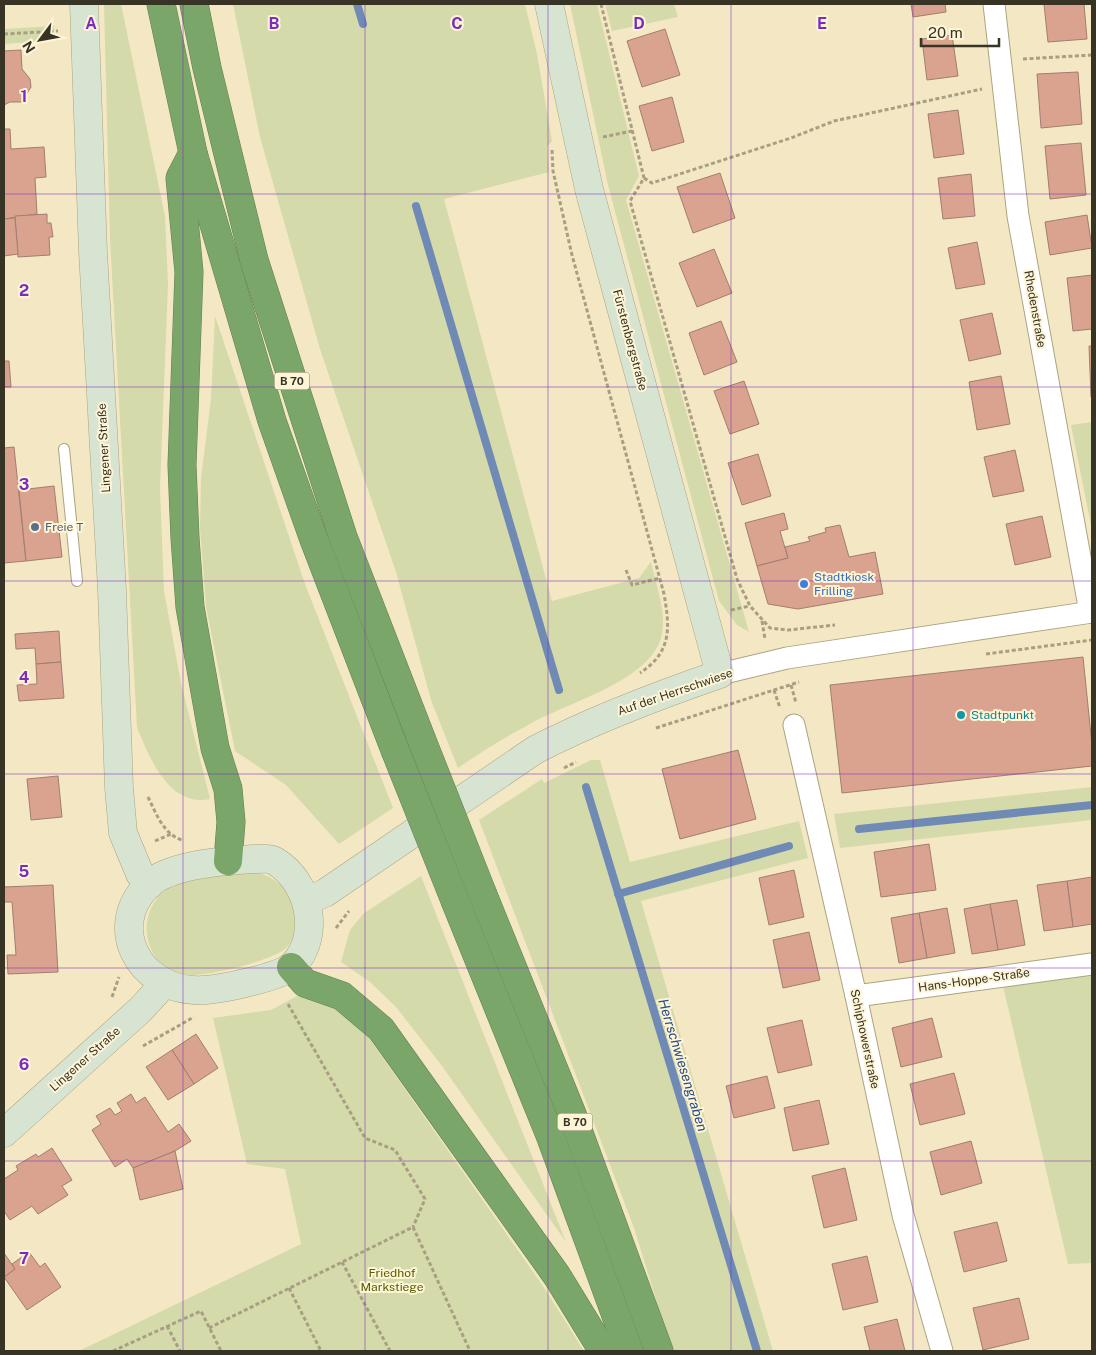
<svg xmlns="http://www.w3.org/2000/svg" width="1096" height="1355" font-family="'Public Sans',sans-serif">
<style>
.green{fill:#d5daaa}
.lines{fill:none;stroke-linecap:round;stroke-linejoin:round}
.stream{stroke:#6f8ab5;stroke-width:8}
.building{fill:#daa390;stroke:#a27d71}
.lane-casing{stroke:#ada380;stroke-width:12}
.street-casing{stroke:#ada380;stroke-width:23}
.secondary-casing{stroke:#ada380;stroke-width:29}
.highway-casing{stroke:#647e51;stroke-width:29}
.path{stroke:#a89f83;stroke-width:3;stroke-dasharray:4 2.5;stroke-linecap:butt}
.lane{stroke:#fff;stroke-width:10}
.street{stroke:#fff;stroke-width:21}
.secondary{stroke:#d7e4d2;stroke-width:28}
.highway{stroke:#7ba669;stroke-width:28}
.highway-bridge-casing{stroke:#647e51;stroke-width:29;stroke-linecap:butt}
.highway-bridge{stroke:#7ba669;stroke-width:28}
.grid{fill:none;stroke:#7b2cbf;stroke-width:1;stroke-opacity:0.55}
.service-dot{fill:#5c6f8a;stroke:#fef5d7;stroke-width:2}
.shop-dot{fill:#3f7fe0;stroke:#fef5d7;stroke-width:2}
.culture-dot{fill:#0f9aa8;stroke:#fef5d7;stroke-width:2}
.labels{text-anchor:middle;stroke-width:4;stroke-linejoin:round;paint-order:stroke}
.shield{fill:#fef5d7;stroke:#736e5a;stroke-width:1}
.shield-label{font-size:11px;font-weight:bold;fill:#383425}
.street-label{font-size:12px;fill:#383425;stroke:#fef5d7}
.service-label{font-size:12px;fill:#4e5e75;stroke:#fef5d7;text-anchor:start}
.shop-label{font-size:12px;fill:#366cbe;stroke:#fef5d7;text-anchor:start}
.culture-label{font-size:12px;fill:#0d838f;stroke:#fef5d7;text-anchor:start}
.park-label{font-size:12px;fill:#595c00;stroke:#fef5d7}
.water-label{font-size:14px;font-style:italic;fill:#294d84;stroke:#fef5d7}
.grid-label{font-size:16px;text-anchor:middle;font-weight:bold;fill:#7b2cbf;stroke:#fef5d7;stroke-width:4;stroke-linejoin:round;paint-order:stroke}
</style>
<rect width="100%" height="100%" fill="#f3e8c3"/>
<!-- green -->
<g class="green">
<path d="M104,4h17l44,212 3,68 -8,204 4,103 17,92 29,116c-40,9 -61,-41 -73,-72l-27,-488z"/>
<path d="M233,4h292l12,50 15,87 -5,6 2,25 -105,27 108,402 87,-23 12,-16c5,23 18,56 9,79 -16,42 -94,62 -130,83 -25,13 -49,28 -72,44l-27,-68 -35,-128 -76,-223 -60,-212z"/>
<path d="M570,4h27l42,172 -13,24 123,432 -12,-7 -18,-24 -111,-416z"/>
<path d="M605,4h69l4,13 -66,14z"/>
<path d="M54,26v14l-50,4v-15z"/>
<path d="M215,316l90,268 88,224 -54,36 -53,-59 -51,-34 -29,-144 -6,-79 1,-50 10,-79z"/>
<path d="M1092,422v108l-21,-105z"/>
<path d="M591,760h9l30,102 169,-41 9,37 -167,43 132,450h-101l-38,-123 -155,-408 63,-41 2,4z"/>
<path d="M1092,787v33l-252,28 -6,-34z"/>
<path d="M248,871c38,3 65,45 39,76 -11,13 -79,29 -97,28 -44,-3 -58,-56 -26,-84 16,-14 63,-16 84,-20z"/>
<path d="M421,876l145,366 -124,-176 -46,-59 -26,-25 -29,-20 9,-32 14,-17z"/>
<path d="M1092,973v290l-24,1 -65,-278z"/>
<path d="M299,995c29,5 47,20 68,40l178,254 39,62h-505l222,-107 -16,-75 -38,-5 -34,-146 58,-8z"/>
</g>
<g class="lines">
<!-- stream -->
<g class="stream">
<path d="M357,4l6,20"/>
<path d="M416,206l143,484"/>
<path d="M586,787l171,564"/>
<path d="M859,829l233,-24"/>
<path d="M618,894l171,-48"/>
</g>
</g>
<!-- building -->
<g class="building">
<path d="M911,4h34l1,8 -33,5z"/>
<path d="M1044,4h40l3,35 -39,3z"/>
<path d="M665,29l15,46 -38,12 -15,-46z"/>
<path d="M952,35l6,41 -31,4 -5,-41z"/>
<path d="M21,50l1,19 8,10 1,8 -7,11v4h-14l-6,3v-54z"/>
<path d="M1078,72l4,52 -41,4 -4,-54z"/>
<path d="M672,97l12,45 -32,9 -13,-45z"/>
<path d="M958,110l6,44 -30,4 -6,-44z"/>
<path d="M4,129h6l1,20 33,-2 2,30 -11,1 2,36 -33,5z"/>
<path d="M1081,143l5,52 -36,4 -5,-53z"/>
<path d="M720,173l15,45 -42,15 -16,-46z"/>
<path d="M971,174l4,42 -32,3 -5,-41z"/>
<path d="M47,214v9h4l2,14h-4l1,18 -32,2 -3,-41z"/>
<path d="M1087,215l5,33 -42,7 -5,-33z"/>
<path d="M15,218l3,36 -14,2v-37z"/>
<path d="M977,242l8,42 -29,5 -8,-41z"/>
<path d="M714,249l18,44 -35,14 -18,-44z"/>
<path d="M1092,275v54l-19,2 -6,-53z"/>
<path d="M992,313l9,41 -32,7 -9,-41z"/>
<path d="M721,321l16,41 -33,13 -15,-42z"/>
<path d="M1089,346h3v51h-1z"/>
<path d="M4,361h5l2,26h-7z"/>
<path d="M1001,376l9,48 -33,6 -8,-48z"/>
<path d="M744,381l15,43 -29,10 -16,-43z"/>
<path d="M14,447l12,114 -22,2v-115z"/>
<path d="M1015,450l9,41 -31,6 -9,-40z"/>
<path d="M758,454l13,42 -29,9 -14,-42z"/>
<path d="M54,486l8,71 -36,4 -7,-71z"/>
<path d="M784,513l4,16 -8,2 8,27 -31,8 -12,-43z"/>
<path d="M1042,516l9,41 -36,8 -9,-41z"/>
<path d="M840,525l9,32 26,-5 8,42 -85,15 -30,-5 -11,-38 31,-8 -3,-11 25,-6 -2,-4 18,-5 -1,-4z"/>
<path d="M59,631l2,31 -25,2 -1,-16 -19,1 -1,-15z"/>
<path d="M1083,657l9,88v21l-250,27 -12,-108z"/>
<path d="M61,662l3,36 -45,3 -2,-16 20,-1 -1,-20z"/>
<path d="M738,750l18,69 -76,20 -18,-70z"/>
<path d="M58,776l4,41 -31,3 -4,-41z"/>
<path d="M929,844l7,46 -55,7 -7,-45z"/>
<path d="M794,870l10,47 -35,8 -10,-47z"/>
<path d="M1092,877v47l-19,3 -6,-46z"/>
<path d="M1067,881l6,46 -29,4 -7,-46z"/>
<path d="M53,885l5,87 -50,2 -1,-19h9l-4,-53h-8v-15z"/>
<path d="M1017,900l8,45 -27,5 -8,-46z"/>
<path d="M990,904l8,46 -26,4 -8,-45z"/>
<path d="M947,908l8,45 -28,5 -8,-45z"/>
<path d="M919,913l8,45 -28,5 -8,-45z"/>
<path d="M809,932l11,48 -37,8 -10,-48z"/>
<path d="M932,1018l10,39 -41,10 -9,-39z"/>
<path d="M802,1020l10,45 -34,8 -11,-45z"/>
<path d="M196,1034l22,34 -24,16 -22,-34z"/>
<path d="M172,1050l22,34 -26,16 -22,-33z"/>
<path d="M954,1073l11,41 -45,11 -10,-41z"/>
<path d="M767,1076l8,32 -41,10 -8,-32z"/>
<path d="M131,1094l5,9 9,-6 23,35 11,-8 12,17 -16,10 -42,17 -6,-9 -12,8 -23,-37 9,-6 -5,-8 14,-8 5,7 7,-4 -5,-8z"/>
<path d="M819,1100l10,44 -36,7 -9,-43z"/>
<path d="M971,1141l11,42 -41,12 -11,-43z"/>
<path d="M52,1148l20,32 -10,6 6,9 -30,19 -6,-8 -22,14 -6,-9v-32l14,-9 -2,-4 20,-12 2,3z"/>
<path d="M175,1151l8,38 -43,11 -7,-32z"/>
<path d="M845,1168l12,52 -33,8 -12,-52z"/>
<path d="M997,1222l10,39 -43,11 -10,-40z"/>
<path d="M29,1252l11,15 5,-4 16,24 -34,23 -23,-33 11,-8 -3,-5z"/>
<path d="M4,1253l11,16 -11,8z"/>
<path d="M867,1256l11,46 -35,8 -11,-46z"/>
<path d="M1019,1298l10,41 -46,11 -10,-42z"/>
<path d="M897,1319l8,32h-35l-6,-24z"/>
</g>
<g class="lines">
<defs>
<path id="lane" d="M64,449l13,132"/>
<g id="street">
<path d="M994,4l24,212 72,396"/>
<path d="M720,674l67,-16 305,-46"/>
<path d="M794,725l62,271 47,219 39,136"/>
<path d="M856,996l236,-32"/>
</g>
<g id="secondary">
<path d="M84,4l9,248 19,338 7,198 4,45 17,41 9,11"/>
<path d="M253,859c7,0 17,-1 22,2 35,21 47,76 17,105 -14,12 -80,26 -99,24 -54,-3 -87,-63 -45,-105 22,-21 76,-24 105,-26z"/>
<path d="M306,901l19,-8 210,-143c60,-31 121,-54 185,-76l-131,-485 -40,-185"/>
<path d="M4,1133l136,-123 24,-26"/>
</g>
<g id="highway">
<path d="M161,4l32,149 79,268 41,116 82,213"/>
<path d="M194,4l13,64 47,192 89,277 78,201"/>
<path d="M193,153l-13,25 9,94 -7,193 3,73 5,69 25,141 13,41 3,33 -3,39"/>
<path d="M483,895l89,219 87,237"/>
<path d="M456,903l94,232 79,216"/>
<path d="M291,967l14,16 37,13 39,33 176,247 46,75"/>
</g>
</defs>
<!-- lane casing -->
<use href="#lane" class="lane-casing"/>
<!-- street casing -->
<use href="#street" class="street-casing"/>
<!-- secondary casing -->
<use href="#secondary" class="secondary-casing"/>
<!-- highway casing -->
<use href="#highway" class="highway-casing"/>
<!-- path -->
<g class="path">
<path d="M601,4l43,174 -14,23 107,378 13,27 20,22 18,2 47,-5"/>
<path d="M4,34l54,-3"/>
<path d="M1023,59l69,-4"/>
<path d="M603,137l29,-6"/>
<path d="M552,150l1,21 19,84 92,339c6,34 8,58 -24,79"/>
<path d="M644,178l8,5 139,-45 43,-17 148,-32"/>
<path d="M626,570l6,15 28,-7"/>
<path d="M731,610l19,-4"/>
<path d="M762,621l3,18"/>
<path d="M986,654l106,-14"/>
<path d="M791,685l5,18"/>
<path d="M774,690l6,18"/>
<path d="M656,728l143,-46"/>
<path d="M564,768l12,-6"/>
<path d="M148,797c8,16 15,37 34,43"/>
<path d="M155,841l16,-7"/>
<path d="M336,928l13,-17"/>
<path d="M112,997l7,-20"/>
<path d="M288,1004l77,134 30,12 30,49 -12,28"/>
<path d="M143,1046l51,-29"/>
<path d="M342,1262l48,89"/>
<path d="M289,1288l32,63"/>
<path d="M167,1326l13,25"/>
<path d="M209,1328l204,-101 57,124"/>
<path d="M113,1351l88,-40 20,40"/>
</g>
<!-- lane -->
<use href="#lane" class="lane"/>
<!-- street -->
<use href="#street" class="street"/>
<!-- secondary -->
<use href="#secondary" class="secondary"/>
<!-- highway -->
<use href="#highway" class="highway"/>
<defs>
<g id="highway-bridge">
<path d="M421,738l62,157"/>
<path d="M395,750l61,153"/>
</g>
</defs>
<!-- highway-bridge casing -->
<use href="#highway-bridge" class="highway-bridge-casing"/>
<!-- highway-bridge -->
<use href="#highway-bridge" class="highway-bridge"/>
</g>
<!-- grid -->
<path class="grid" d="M183,4v1347M365,4v1347M548,4v1347M731,4v1347M913,4v1347M4,194h1088M4,387h1088M4,581h1088M4,774h1088M4,968h1088M4,1161h1088"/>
<!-- markers -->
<circle class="service-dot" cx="35" cy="527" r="5"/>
<circle class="shop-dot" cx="804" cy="584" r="5"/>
<circle class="culture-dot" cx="961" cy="715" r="5"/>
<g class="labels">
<!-- shield labels -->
<g class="shield">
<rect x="274.5" y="372.5" width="35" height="17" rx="4"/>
<rect x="557.5" y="1113.5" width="35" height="17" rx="4"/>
</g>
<g class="shield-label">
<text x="292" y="385">B 70</text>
<text x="575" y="1126">B 70</text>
</g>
<!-- street labels -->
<g class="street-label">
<text transform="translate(1035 309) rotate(80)" y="4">Rhedenstraße</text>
<text transform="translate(630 340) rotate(75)" y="4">Fürstenbergstraße</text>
<text transform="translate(104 448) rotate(-93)" y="4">Lingener Straße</text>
<text transform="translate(675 692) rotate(-19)" y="4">Auf der Herrschwiese</text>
<text transform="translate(974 980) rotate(-8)" y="4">Hans-Hoppe-Straße</text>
<text transform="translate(865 1039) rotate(78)" y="4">Schiphowerstraße</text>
<text transform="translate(85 1059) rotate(-42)" y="4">Lingener Straße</text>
</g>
<!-- service labels -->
<g class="service-label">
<text x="45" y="531">Freie T</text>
</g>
<!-- shop labels -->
<g class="shop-label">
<text x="814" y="581">Stadtkiosk<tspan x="814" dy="14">Frilling</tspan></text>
</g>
<!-- culture labels -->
<g class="culture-label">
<text x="971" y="719">Stadtpunkt</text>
</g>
<!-- park labels -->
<g class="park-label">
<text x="392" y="1277">Friedhof<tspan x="392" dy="14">Markstiege</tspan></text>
</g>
<!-- water labels -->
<g class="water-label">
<text transform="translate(683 1065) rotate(73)" y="5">Herrschwiesengraben</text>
</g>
</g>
<g class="grid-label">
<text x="91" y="29">A</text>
<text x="274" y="29">B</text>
<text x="457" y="29">C</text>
<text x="639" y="29">D</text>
<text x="822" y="29">E</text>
<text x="24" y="102">1</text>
<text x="24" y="296">2</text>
<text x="24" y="490">3</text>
<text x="24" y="683">4</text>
<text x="24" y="877">5</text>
<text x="24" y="1070">6</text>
<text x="24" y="1264">7</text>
</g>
<!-- border -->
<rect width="1096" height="1355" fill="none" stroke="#383425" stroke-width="10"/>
<!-- north arrow -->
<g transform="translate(40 40) rotate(238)" stroke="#fef5d7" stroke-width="4" paint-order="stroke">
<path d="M0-4L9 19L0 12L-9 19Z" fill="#383425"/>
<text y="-8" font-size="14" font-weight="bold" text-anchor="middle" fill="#383425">N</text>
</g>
<!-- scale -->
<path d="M921 38v8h78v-8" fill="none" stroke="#383425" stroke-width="2.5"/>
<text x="928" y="38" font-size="15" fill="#383425" stroke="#fef5d7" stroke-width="4" paint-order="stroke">20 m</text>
</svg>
